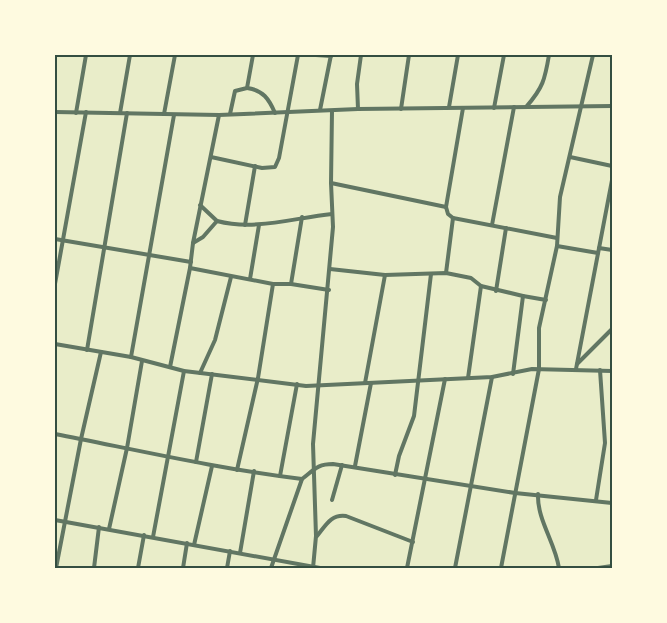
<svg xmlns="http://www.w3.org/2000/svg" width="667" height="623" font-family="'DM Sans',sans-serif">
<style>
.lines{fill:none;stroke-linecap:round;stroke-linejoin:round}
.minor{stroke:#617663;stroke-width:4}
.neatline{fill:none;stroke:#344e41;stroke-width:2}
</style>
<rect width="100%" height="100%" fill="#e9edc9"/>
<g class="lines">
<!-- minor -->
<g class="minor">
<path d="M316,55l15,1"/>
<path d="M247,88c16,2 22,11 28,25"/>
<path d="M449,107l9,-52"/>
<path d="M526,107c17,-19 19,-28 23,-52"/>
<path d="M463,108l-17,99 2,7 5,4 104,20"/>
<path d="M494,108l10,-53"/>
<path d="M358,109l-1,-25 4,-29"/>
<path d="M401,109l8,-54"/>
<path d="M320,110l11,-55"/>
<path d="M55,112l164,3 139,-6 254,-3"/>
<path d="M76,113l10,-58"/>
<path d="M120,113l10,-58"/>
<path d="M164,114l11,-59"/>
<path d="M230,114l5,-23 12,-3 6,-33"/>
<path d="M211,157l51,11 13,-1 4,-9 19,-103"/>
<path d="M570,157l42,9"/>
<path d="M331,183l115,24"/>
<path d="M200,205l17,16"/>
<path d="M245,225l10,-59"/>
<path d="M492,225l22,-118"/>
<path d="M55,239l136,23"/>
<path d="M193,243l10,-6 14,-16c38,10 76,-3 115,-7"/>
<path d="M557,246l41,7"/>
<path d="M599,248l13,2"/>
<path d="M190,268l83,16h18l38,6"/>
<path d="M330,269l55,6 61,-2 25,5 10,8 42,10 -10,78"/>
<path d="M446,273l7,-55"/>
<path d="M250,279l9,-54"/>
<path d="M55,284l31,-172"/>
<path d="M291,284l11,-67"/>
<path d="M496,291l10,-63"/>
<path d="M523,296l23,4"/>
<path d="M55,344l76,13 53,14 122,15 186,-9 40,-8 80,2"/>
<path d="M87,350l40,-237"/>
<path d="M131,357l43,-242"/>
<path d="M577,364l35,-35"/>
<path d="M170,367l20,-99 3,-25 26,-128"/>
<path d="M576,369l36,-189"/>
<path d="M200,373l15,-33 16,-63"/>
<path d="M468,378l13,-92"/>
<path d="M365,383l20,-108"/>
<path d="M55,434c82,16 164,35 247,45 12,-9 15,-15 31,-15l182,29 97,10"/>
<path d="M196,462l16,-88"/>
<path d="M355,466l16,-83"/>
<path d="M237,470l21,-92 15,-94"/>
<path d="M395,475l4,-19 15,-40 17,-142"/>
<path d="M280,476l17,-92"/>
<path d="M538,494c-1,26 17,48 21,74"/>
<path d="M332,500l10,-35"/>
<path d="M596,500l9,-57 -5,-73"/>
<path d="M55,520l265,48"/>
<path d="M109,529l18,-81 15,-87"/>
<path d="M317,536c9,-11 14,-22 29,-20l67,26"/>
<path d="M153,537l31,-166"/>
<path d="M194,545l18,-79"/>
<path d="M240,553l14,-82"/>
<path d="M56,568l25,-129 20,-87"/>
<path d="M94,568l5,-41"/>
<path d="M138,568l6,-33"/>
<path d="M183,568l4,-25"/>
<path d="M227,568l3,-17"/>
<path d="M271,568l31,-89"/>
<path d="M313,568l3,-32 -3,-92 20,-217 -2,-44 1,-72"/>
<path d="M407,568l38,-189"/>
<path d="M455,568l37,-191"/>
<path d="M501,568l38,-199v-41l18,-82 3,-49 33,-142"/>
<path d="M598,568l14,-2"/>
</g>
</g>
<!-- border -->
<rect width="667" height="623" fill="none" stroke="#fefae0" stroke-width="112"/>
<rect x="56" y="56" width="555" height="511" class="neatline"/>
</svg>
